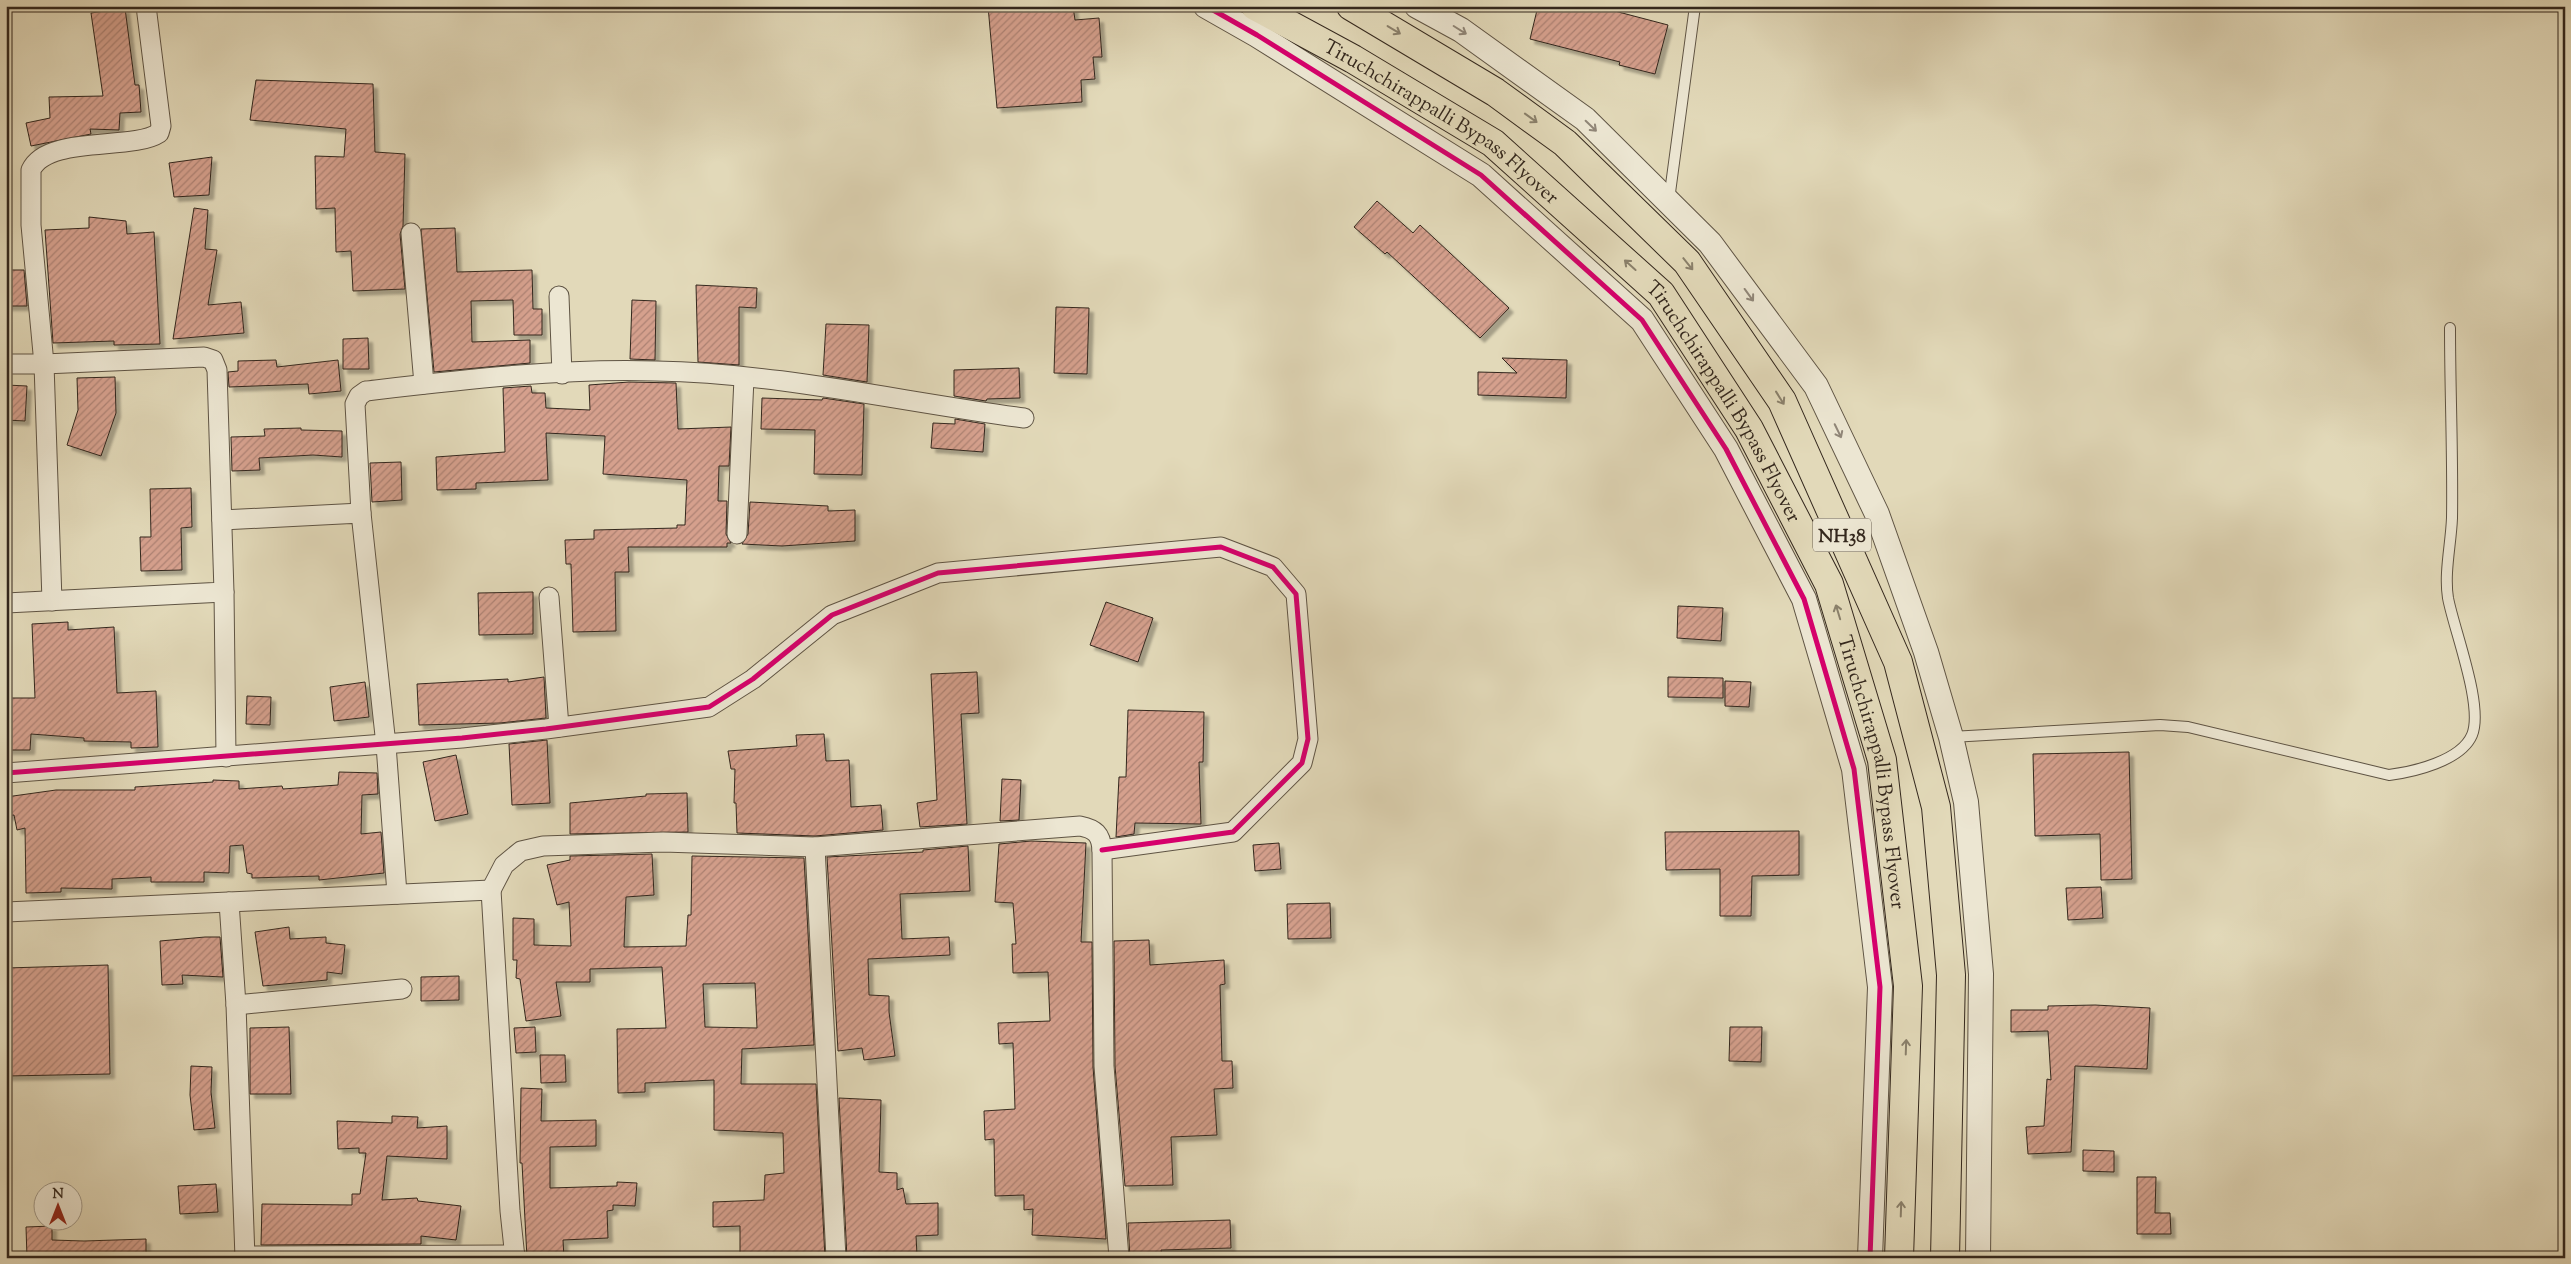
<svg xmlns="http://www.w3.org/2000/svg" width="2571" height="1264" font-family="'Sorts Mill Goudy',serif">
<style>
.building{fill:url(#building-hatch);stroke:#33271d;fill-rule:evenodd;filter:url(#shadow)}
.lines{fill:none;stroke-linecap:round;stroke-linejoin:round}
.service-casing{stroke:#5f5444;stroke-width:12}
.minor-casing{stroke:#5f5444;stroke-width:21}
.tertiary-casing{stroke:#5f5444;stroke-width:26}
.trunk-casing{stroke:#33271d;stroke-width:30}
.service{stroke:#ece6d2;stroke-width:10}
.minor{stroke:#ece6d2;stroke-width:19}
.tertiary{stroke:#ece6d2;stroke-width:24}
.trunk{stroke:#e2d9b9;stroke-width:28}
.cycleway-casing{stroke:#ece6d2;stroke-width:8}
.cycleway{stroke:#d6006c;stroke-width:5}
.oneway{stroke:#8a806b}
.oneway2{stroke:#908678}
.labels{text-anchor:middle;stroke-width:4;stroke-linejoin:round;paint-order:stroke}
.shield{fill:#ece6d2;stroke:#6a6053;stroke-width:1}
.shield-label{font-size:19px;font-weight:bold;fill:#33271d}
.street-label{font-size:20px;fill:#33271d;stroke:#ece6d2}
</style>
<defs>
<pattern id="building-hatch" width="6" height="6" patternUnits="userSpaceOnUse" patternTransform="scale(1.25)"><rect width="6" height="6" fill="#d5a08d"/><path d="M-1 1l2-2M0 6l6-6M5 7l2-2" fill="none" stroke="#ad8273"/></pattern>
<filter id="shadow"><feDropShadow dx="4.5" dy="4.5" stdDeviation="1" flood-color="#0004"/></filter>
</defs>
<rect width="100%" height="100%" fill="#e2d9b9"/>
<filter id="stains"><feTurbulence type="fractalNoise" baseFrequency=".004" numOctaves="4"/><feColorMatrix values="0 0 0 0 .2 0 0 0 0 .09 0 0 0 0 .02 0 0 0 .5 -.17"/></filter>
<radialGradient id="worn" r=".72"><stop offset=".6" stop-color="#630" stop-opacity="0"/><stop offset="1" stop-color="#630" stop-opacity=".3"/></radialGradient>
<!-- building -->
<g class="building">
<path d="M988,6h85l2,14 24,-2 3,39h-9l2,22 -14,1 1,22 -85,6z"/>
<path d="M1538,6h70l-1,3 61,16 -13,49 -36,-9 1,-3 -90,-23z"/>
<path d="M125,8l10,77h4l2,27 -21,1 -1,17 -29,-1 1,5 -60,12 -5,-23 24,-5 -1,-21 54,-1 -12,-83z"/>
<path d="M256,80l117,4 2,68 30,2 -2,72 -3,8 5,55 -52,2 -2,-40 -15,1 -1,-44 -19,1 -1,-53 29,1 2,-28 -96,-9z"/>
<path d="M212,157l-3,38 -35,2 -5,-34z"/>
<path d="M1377,201l36,32 7,-8 89,83 -29,30 -93,-86 -2,2 -31,-27z"/>
<path d="M194,208l14,2 -3,39 12,1 -9,55 33,-3 3,31 -71,6z"/>
<path d="M89,217l37,4 1,13 27,-2 6,112 -46,1v-4l-61,2 -8,-113 44,-2z"/>
<path d="M455,228l2,44 75,-2 1,39h9v26h-28l-1,-35 -42,1 1,41 58,-2v23l-96,9 -13,-143z"/>
<path d="M6,270h18l3,36h-21z"/>
<path d="M696,285l61,3 -1,20 -17,-1v58l-41,-3z"/>
<path d="M632,300l24,1 -1,59 -25,-1z"/>
<path d="M1056,307l33,1 -2,66 -33,-1z"/>
<path d="M826,324l43,1 -2,57 -44,-7z"/>
<path d="M368,338l1,31h-26v-30z"/>
<path d="M1502,358l65,2 -1,38 -88,-3v-23l39,1z"/>
<path d="M276,360l1,7 61,-7 3,31 -32,3 -1,-10 -79,3 -1,-15 10,-1v-10z"/>
<path d="M1019,368l1,30 -33,1 -1,2 -32,-5v-26z"/>
<path d="M115,377l1,36 -15,43 -34,-11 11,-35 -1,-32z"/>
<path d="M629,382l47,1 2,46 53,-2 -2,39h-10l-1,35h9l-1,33 5,9h-4v4h-99l1,25h-14l1,59 -43,1 -2,-68h-5l-1,-24 29,-1v-9l83,-2v-3h8l2,-45 -84,-6 2,-38 -59,-3 2,47 -72,3v6l-39,1 -1,-33 69,-5 -2,-64 28,-2 1,7h13l1,15 44,2 -1,-25z"/>
<path d="M6,385l21,1 -2,35 -19,-1z"/>
<path d="M762,398l60,2 1,-2 41,6 -2,71 -48,-1 1,-44 -54,-1z"/>
<path d="M955,419l30,5 -2,28 -52,-4 2,-25 22,1z"/>
<path d="M301,428v2l41,1v26l-29,-2 -54,3 1,12 -28,1 -1,-34 34,-1 -1,-7z"/>
<path d="M401,462l1,38 -30,2 -2,-39z"/>
<path d="M191,488l1,39 -11,1 1,42 -41,1 -1,-34h11l-1,-48z"/>
<path d="M750,502l78,4v5l27,-1v31l-73,5 -40,-2 6,-10z"/>
<path d="M533,592v42l-54,1 -1,-42z"/>
<path d="M1106,602l47,16 -15,44 -48,-17z"/>
<path d="M1678,606l45,2 -2,33 -44,-3z"/>
<path d="M68,622v8l46,-3 3,66 39,-2 2,56 -27,1v-6l-47,-1v-3l-53,-4 -1,16h-24v-52h29l-3,-74z"/>
<path d="M977,672l2,41 -18,1 6,110 -47,3 -3,-24 20,-3 -6,-126z"/>
<path d="M544,677l2,41 -46,5 -81,2 -2,-41 91,-5v3z"/>
<path d="M1668,677l55,1v20l-55,-1z"/>
<path d="M1725,681l26,1 -2,25 -24,-1z"/>
<path d="M365,682l4,35 -35,4 -4,-34z"/>
<path d="M247,696l24,1 -1,28 -24,-1z"/>
<path d="M1128,710l76,2 -1,50h-4l2,62 -66,-1 -1,11 -18,3 3,-60h7z"/>
<path d="M824,734l2,27 23,-1 2,47 30,-2 2,25 -68,6 -78,-3 -1,-30h-2l1,-34h-4l-3,-18 69,-5 -1,-11z"/>
<path d="M547,740l3,63 -38,2 -3,-61z"/>
<path d="M2129,752l3,127 -31,1 -1,-46 -65,2 -2,-82z"/>
<path d="M456,755l12,59 -33,7 -12,-59z"/>
<path d="M339,772l38,1 1,21 -16,1 -1,39 20,-2 3,41 -65,7v-4l-67,2v-4l-5,-1 -4,-28 -13,1 -1,27 -25,-1v10h-53v-5l-39,2v10l-51,-1v4l-35,1 -1,-65 -8,2 -3,-15 -8,1v-19l50,-7h79v-3l78,-5v-2l26,1v8l43,-3 1,3 55,-4z"/>
<path d="M1002,779l19,1 -2,40 -19,1z"/>
<path d="M687,793l1,39 -118,2v-31l76,-7v-2z"/>
<path d="M1799,831v44l-47,1 -1,40h-31v-47l-54,1 -1,-38z"/>
<path d="M1031,841l55,2 -5,99h11l1,125 13,172 -74,-4 1,-26 -9,1v-15l-29,1 -1,-57 -9,1 -1,-29 31,-2 -2,-66 -14,1 -1,-21 52,-2 -2,-49 -35,1 -1,-29h4l-3,-41 -18,-1 4,-58z"/>
<path d="M1279,843l2,26 -26,2 -2,-26z"/>
<path d="M968,846l2,45 -70,3 2,45 47,-2 1,18 -82,4 1,36 20,1v16l6,44 -31,4 -2,-12 -24,3 -11,-194 96,-5v-2z"/>
<path d="M652,854l2,41 -28,2 -2,50 62,-1 2,-31h3l1,-59 112,2 10,187 -72,4 -1,35h75l9,174 -85,-2v-30l-27,1v-25l51,-2 1,-25 19,-2 -1,-40 -69,-3v-50l-69,3v9l-27,1 -1,-64 49,-1 -4,-61 -72,2v13h-34l5,34 -35,5 -6,-42 -4,-1 1,-18h-4v-42l21,1v26l37,1 -2,-44 -12,3 -10,-40 23,-5v-4zM755,983l2,45 -52,-1 -2,-43z"/>
<path d="M2101,887l2,31 -35,2 -2,-32z"/>
<path d="M1330,903l1,35 -43,1 -1,-35z"/>
<path d="M289,927l1,12 36,-2v6l19,2 -3,29 -15,-2v8l-64,6 -8,-54z"/>
<path d="M205,937h15l3,40 -41,-2 1,9 -21,1 -2,-44z"/>
<path d="M1149,940l1,25 74,-5 1,24 -5,1 2,76h10l1,27 -19,1 3,46 -46,2 2,48 -48,1 -10,-120 -1,-125z"/>
<path d="M108,965l2,109 -104,2v-108z"/>
<path d="M459,976v24l-38,1v-24z"/>
<path d="M2095,1005l55,3 -3,61 -72,-3 -4,86 -43,2 -2,-27 18,-1 3,-47 4,1 -3,-49 -37,1v-22h37v-4z"/>
<path d="M289,1027l2,67h-41v-66z"/>
<path d="M535,1027l1,25 -20,1 -2,-25z"/>
<path d="M1730,1027h32l-1,35 -32,-1z"/>
<path d="M540,1055h25l1,27 -25,1z"/>
<path d="M191,1066l21,1 -1,25 4,36 -21,2 -4,-35z"/>
<path d="M521,1088l21,1 -1,32 55,-1v26l-46,1v41l67,-2v-4l20,1 -2,23 -22,-1v5l-6,1 1,27 -45,2 1,18h-37l-5,-95h-2z"/>
<path d="M839,1098l42,2 -2,72 18,1v17l6,-2 3,16 32,-1v32l-22,1 1,19 -27,1v2h-43z"/>
<path d="M392,1116l26,1 -1,11 30,-2v33l-60,-3 -5,44 35,-2 1,3 43,5 -5,34 -35,-4v8l-160,1 1,-41 90,1v-11h8l6,-41h-7v-5l-21,1 -1,-28 55,2z"/>
<path d="M2083,1150l31,1v21l-31,-1z"/>
<path d="M2137,1177h19l-1,36h15l1,21h-34z"/>
<path d="M216,1184l2,28 -38,2 -2,-28z"/>
<path d="M1230,1220l1,28 -70,2 1,8h-32l-2,-35z"/>
<path d="M52,1226v14l32,1 62,-2v19h-119l-1,-31z"/>
</g>
<g class="lines">
<defs>
<g id="service">
<path d="M1669,200l26,-194"/>
<path d="M1951,737l209,-12 28,2 201,48c24,-3 72,-14 83,-40 12,-29 -18,-105 -24,-137 -4,-25 3,-54 4,-80 1,-63 -2,-126 -2,-190"/>
</g>
<g id="minor">
<path d="M411,233l13,151"/>
<path d="M559,296l3,78"/>
<path d="M6,364h38l160,-7 9,3 4,10 7,222 -218,11"/>
<path d="M361,513l-6,-109 4,-8 7,-5c95,-11 194,-23 290,-20 123,2 246,31 368,47"/>
<path d="M222,520l139,-7 25,232 11,149"/>
<path d="M737,534l7,-156"/>
<path d="M224,592l2,165"/>
<path d="M549,597l10,130"/>
<path d="M52,601l-8,-237 -13,-139v-55c16,-35 101,-19 128,-37l2,-7 -15,-120"/>
<path d="M6,773l456,-35 84,-9 163,-22 44,-28 79,-64 106,-42 283,-26 52,20 23,27 12,145 -6,24 -69,69 -131,18"/>
<path d="M815,847l21,411"/>
<path d="M491,890l13,-25 17,-14 22,-5 120,-4 152,5 265,-21c15,3 21,8 22,24l2,216 15,192"/>
<path d="M229,902l7,103 9,253"/>
<path d="M6,912l485,-22 19,321 5,47"/>
<path d="M236,1005l166,-16"/>
<path d="M245,1256l270,-1"/>
</g>
<g id="tertiary">
<path d="M1206,6l51,29 224,140 161,145 84,129 78,150 50,170 26,218 -10,271"/>
<path d="M1417,6l44,24 124,89 125,124 106,143 61,128 49,138 25,85 15,65 15,172 -3,284"/>
</g>
<g id="trunk">
<path id="s1" d="M1255,6l98,53 140,84 168,151 88,135 80,155 53,176 26,226 -9,272"/>
<path d="M1351,6l144,86 70,51 122,119 95,139 116,261 38,145 15,168 -6,283"/>
</g>
</defs>
<!-- service casing -->
<use href="#service" class="service-casing"/>
<!-- minor casing -->
<use href="#minor" class="minor-casing"/>
<!-- tertiary casing -->
<use href="#tertiary" class="tertiary-casing"/>
<!-- trunk casing -->
<use href="#trunk" class="trunk-casing"/>
<!-- service -->
<use href="#service" class="service"/>
<!-- minor -->
<use href="#minor" class="minor"/>
<!-- tertiary -->
<use href="#tertiary" class="tertiary"/>
<!-- trunk -->
<use href="#trunk" class="trunk"/>
<defs>
<g id="cycleway">
<path d="M1206,6l51,29 224,140 161,145 84,129 78,150 50,170 26,218 -10,271"/>
<path d="M6,773l456,-35 84,-9 163,-22 44,-28 79,-64 106,-42 283,-26 52,20 23,27 12,145 -6,24 -69,69 -131,18"/>
</g>
</defs>
<!-- cycleway casing -->
<use href="#cycleway" class="cycleway-casing"/>
<!-- cycleway -->
<use href="#cycleway" class="cycleway"/>
</g>
<!-- one-way arrows -->
<defs><path id="oneway-shaft" d="M-6 0H5M1.5-3L5.5 0L1.5 3" fill="none" stroke-width="1.6" stroke-linecap="round" stroke-linejoin="round" transform="scale(1.25)"/></defs>
<g class="oneway">
<use href="#oneway-shaft" transform="translate(1394 30) rotate(31)"/>
<use href="#oneway-shaft" transform="translate(1531 118) rotate(36)"/>
<use href="#oneway-shaft" transform="translate(1688 264) rotate(51)"/>
<use href="#oneway-shaft" transform="translate(1630 265) rotate(-138)"/>
<use href="#oneway-shaft" transform="translate(1780 398) rotate(58)"/>
<use href="#oneway-shaft" transform="translate(1838 612) rotate(-107)"/>
<use href="#oneway-shaft" transform="translate(1906 1047) rotate(-88)"/>
<use href="#oneway-shaft" transform="translate(1901 1209) rotate(-88)"/>
</g>
<g class="oneway2">
<use href="#oneway-shaft" transform="translate(1460 30) rotate(32)"/>
<use href="#oneway-shaft" transform="translate(1591 126) rotate(44)"/>
<use href="#oneway-shaft" transform="translate(1749 295) rotate(54)"/>
<use href="#oneway-shaft" transform="translate(1838 431) rotate(64)"/>
</g>
<g class="labels">
<!-- shield labels -->
<rect class="shield" x="1813" y="518.5" width="58" height="33" rx="4"/>
<g class="shield-label">
<text x="1842" y="542">NH38</text>
</g>
<!-- street labels -->
<g class="street-label">
<text dy="7" stroke="none"><textPath href="#s1" startOffset="220">Tiruchchirappalli Bypass Flyover</textPath></text>
<text dy="7" stroke="none"><textPath href="#s1" startOffset="625">Tiruchchirappalli Bypass Flyover</textPath></text>
<text dy="7" stroke="none"><textPath href="#s1" startOffset="1030">Tiruchchirappalli Bypass Flyover</textPath></text>
</g>
</g>
<!-- margin -->
<rect width="2571" height="1264" fill="none" stroke="#e2d9b9" stroke-width="25"/>
<rect x="8" y="8" width="2556" height="1249" fill="none" stroke="#33271d" stroke-width="2.5"/>
<rect x="12" y="12" width="2546" height="1239" fill="none" stroke="#33271d"/>
<!-- north arrow -->
<g transform="translate(58 1206)"><circle r="24" fill="#ece6d2" stroke="#a29a8a"/>
<path d="M0-4L9 19L0 12L-9 19Z" fill="#8f2418"/>
<text y="-8" font-size="14" font-weight="bold" text-anchor="middle" fill="#33271d">N</text>
</g>
<rect width="100%" height="100%" filter="url(#stains)"/>
<rect width="100%" height="100%" fill="url(#worn)"/>
</svg>
